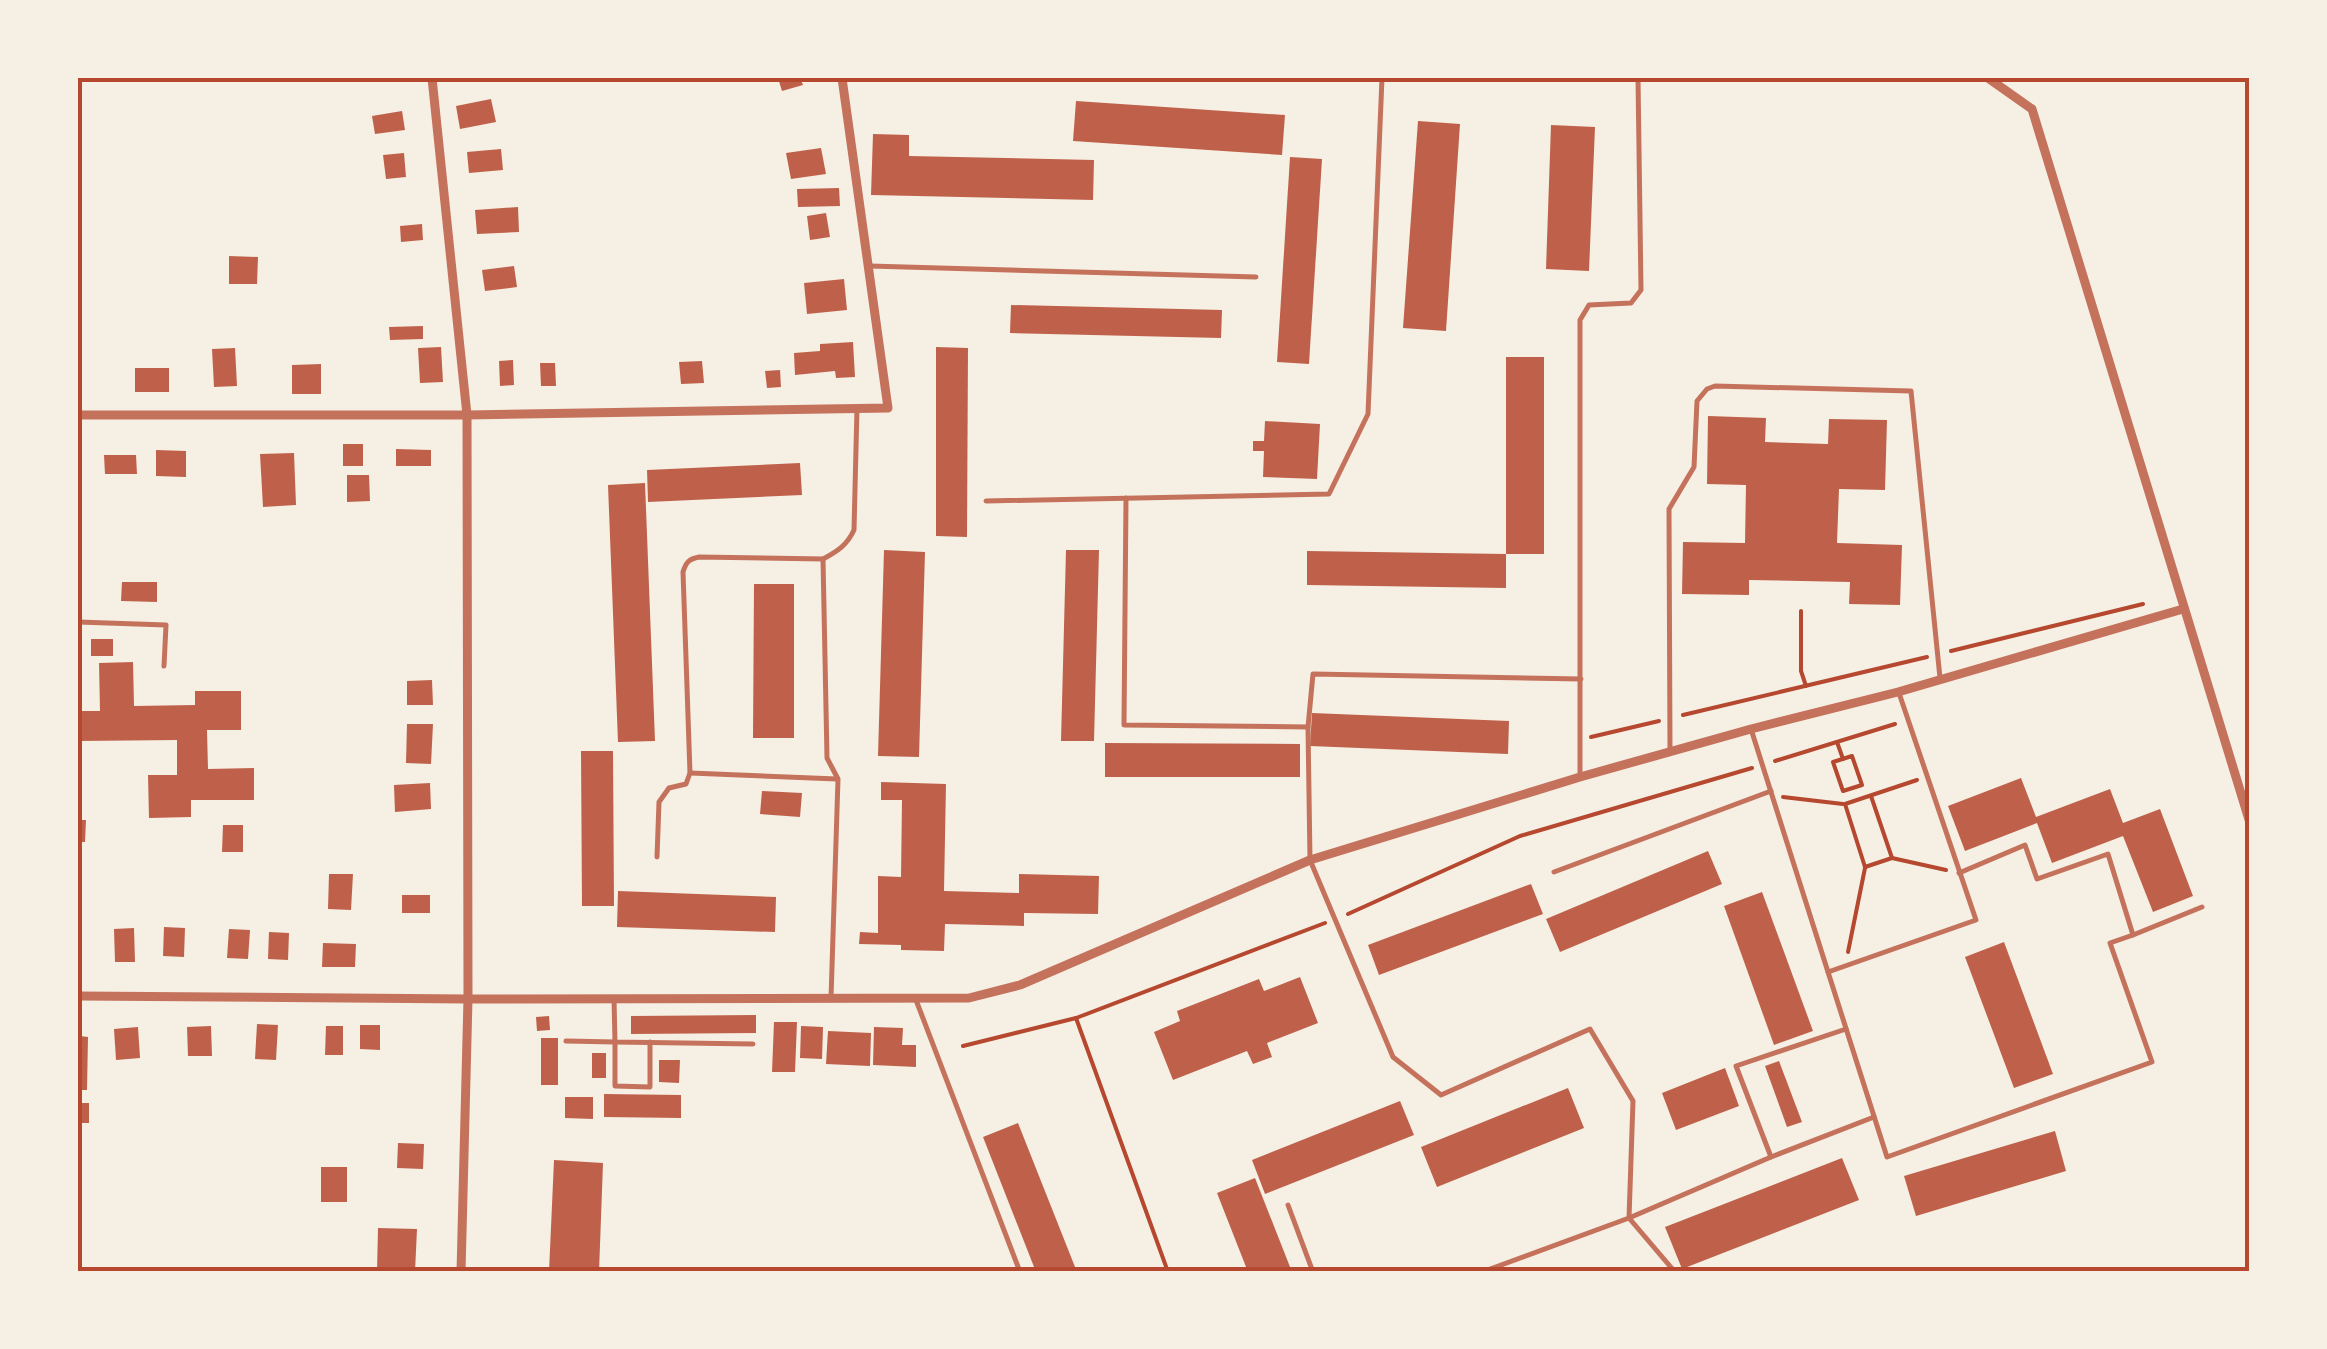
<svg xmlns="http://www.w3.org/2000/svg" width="2327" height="1349" font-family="Spectral,serif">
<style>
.building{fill:#bf614a}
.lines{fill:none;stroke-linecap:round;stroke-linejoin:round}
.path{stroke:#b5482f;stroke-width:4}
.service{stroke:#c5725c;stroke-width:5}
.minor{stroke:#c5725c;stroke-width:9}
.neatline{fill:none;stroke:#b5482f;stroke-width:4}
</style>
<rect width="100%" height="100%" fill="#f6efe4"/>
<!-- building -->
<g class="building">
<path d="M778,78h22l3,7 -21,6z"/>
<path d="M491,99l5,23 -36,7 -4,-23z"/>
<path d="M1076,101l209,14 -3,40 -209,-14z"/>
<path d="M402,111l3,19 -30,4 -3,-18z"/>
<path d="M1418,121l42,3 -14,207 -43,-3z"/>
<path d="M1551,125l44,2 -6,144 -43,-2z"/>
<path d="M873,134l36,1v21l185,4 -1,40 -222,-5z"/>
<path d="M821,148l5,26 -35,5 -5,-26z"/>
<path d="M501,149l2,21 -34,3 -2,-21z"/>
<path d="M404,153l2,24 -20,2 -3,-24z"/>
<path d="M1290,157l32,2 -13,205 -32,-2z"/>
<path d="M839,188l1,18 -42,1 -1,-18z"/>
<path d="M518,207l1,25 -42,2 -2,-24z"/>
<path d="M826,213l4,24 -20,3 -3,-24z"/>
<path d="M422,224l1,16 -22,2 -1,-16z"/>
<path d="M229,256l29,1 -1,27h-28z"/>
<path d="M514,266l3,21 -32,4 -3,-21z"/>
<path d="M844,279l3,31 -40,4 -3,-31z"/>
<path d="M1011,305l211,5 -1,28 -211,-5z"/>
<path d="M423,326v13l-33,1 -1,-13z"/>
<path d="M853,342l2,35 -19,1 -1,-7 -40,4 -1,-22 26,-2v-7z"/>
<path d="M441,347l2,35 -23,1 -2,-35z"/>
<path d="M936,347l32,1 -1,189 -31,-1z"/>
<path d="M235,348l2,38 -23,1 -2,-38z"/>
<rect x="1506" y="357" width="38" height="197"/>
<path d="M513,360l1,25 -14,1 -1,-25z"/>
<path d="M702,361l2,22 -23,1 -2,-22z"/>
<path d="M540,363h15l1,23h-15z"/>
<path d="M321,364v30h-29v-29z"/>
<rect x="135" y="368" width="34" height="24"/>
<path d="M780,370l1,17 -14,1 -2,-17z"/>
<path d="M1708,416l58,2 -1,24 63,2 1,-25 58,1 -2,70 -46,-1 -2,54 65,2 -2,60 -51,-1 1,-22 -101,-2v15l-67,-1 1,-52 62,1 1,-58 -39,-1z"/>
<path d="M1265,421l55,3 -3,55 -54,-2 1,-26h-11v-10h11z"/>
<rect x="343" y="444" width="20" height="22"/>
<path d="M396,449l35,1v16h-35z"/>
<path d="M156,450l30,1v26l-30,-1z"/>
<path d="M294,453l2,52 -33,2 -3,-53z"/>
<path d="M104,455h32l1,19h-32z"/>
<path d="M800,463l2,32 -154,7 -1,-32z"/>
<path d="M347,475h22l1,26 -23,1z"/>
<path d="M645,483l10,258 -37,1 -10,-257z"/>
<path d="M884,550l41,2 -6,205 -41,-1z"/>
<path d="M1066,550h33l-5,191h-33z"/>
<path d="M1307,551l199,3v34l-199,-3z"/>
<path d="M122,582h35v20l-36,-1z"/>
<path d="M754,584h40v154h-41z"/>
<rect x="91" y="639" width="22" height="17"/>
<path d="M133,662l1,44 61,-1v-14h46v39h-34l1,39 46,-1v32h-63v17l-42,1 -1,-43h29v-35l-99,1v-30h22l-1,-48z"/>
<path d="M432,680l1,25h-26v-24z"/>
<path d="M1312,713l197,8 -1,33 -198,-8z"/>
<path d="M407,724h26l-2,40 -25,-1z"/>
<path d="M1105,743l195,1v33h-195z"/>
<path d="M581,751h32l1,155h-32z"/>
<path d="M2021,778l15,39 74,-28 13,34 37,-14 33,87 -40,16 -30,-76 -71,27 -15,-40 -72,28 -17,-45z"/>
<path d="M881,782l65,2 -2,107 75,2v-19l80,2 -1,38 -74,-1v13l-79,-2 -1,27 -43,-1v-5l-42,-1 1,-12 18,1v-57l23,1 1,-77h-21z"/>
<path d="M430,783l1,26 -36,3 -1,-27z"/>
<path d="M762,791l40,2 -2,24 -40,-3z"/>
<path d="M78,820h8l-1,22h-7z"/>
<path d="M223,825h20v27h-21z"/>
<path d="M1708,851l14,33 -162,68 -14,-33z"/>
<path d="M329,874h24l-2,36 -23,-1z"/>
<path d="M1531,884l12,30 -164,61 -11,-30z"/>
<path d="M618,891l158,6 -1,35 -158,-5z"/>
<path d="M1762,892l51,139 -39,14 -50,-139z"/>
<rect x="402" y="895" width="28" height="18"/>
<path d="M164,927l21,1 -1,29 -21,-1z"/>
<path d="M134,928l1,34h-20l-1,-33z"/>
<path d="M229,929l21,1 -2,29 -21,-1z"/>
<path d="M269,932l20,1 -1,27 -20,-1z"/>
<path d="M2004,942l49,132 -39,14 -49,-131z"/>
<path d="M323,943l33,1 -1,23h-33z"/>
<path d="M1300,977l18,46 -51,20 5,14 -19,7 -6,-13 -74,29 -19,-48 26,-11 -3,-10 82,-32 5,12z"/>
<path d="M756,1015v18l-125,1v-18z"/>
<path d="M549,1016l1,14 -13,1 -1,-14z"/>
<path d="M774,1022h23l-2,50h-23z"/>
<path d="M257,1024l21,1 -2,35 -21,-1z"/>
<path d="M360,1025h20v25l-20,-1z"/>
<path d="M211,1026l1,30h-24l-1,-29z"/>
<path d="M326,1026h17v29h-18z"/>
<path d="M801,1026l22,1 -1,32 -22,-1z"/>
<path d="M138,1027l2,31 -24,2 -2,-31z"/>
<path d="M874,1027l29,1 -1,17h14v22l-43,-2z"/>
<path d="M828,1031l43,2 -1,33 -44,-2z"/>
<path d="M80,1036l8,1 -1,53h-8z"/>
<rect x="541" y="1038" width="17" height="47"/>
<rect x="592" y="1053" width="14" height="25"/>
<path d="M659,1060h21l-1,23 -20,-1z"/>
<path d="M1779,1061l23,61 -15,5 -22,-61z"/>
<path d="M1725,1068l14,38 -63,24 -14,-37z"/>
<path d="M1568,1088l16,40 -147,59 -16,-40z"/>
<path d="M604,1094l77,1v23l-77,-1z"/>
<path d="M565,1097h28v22l-28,-1z"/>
<path d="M1400,1101l14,34 -149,59 -13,-34z"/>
<rect x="78" y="1103" width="11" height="20"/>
<path d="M1018,1123l59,149h-41l-53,-135z"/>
<path d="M2055,1131l11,40 -150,45 -12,-40z"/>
<path d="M398,1143l26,1 -1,25 -26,-1z"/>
<path d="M1842,1158l17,42 -177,69 -17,-42z"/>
<path d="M554,1160l49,3 -4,109h-50z"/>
<rect x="321" y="1167" width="26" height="35"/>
<path d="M1255,1178l37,94h-44l-31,-79z"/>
<path d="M378,1228l39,1 -2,43h-38z"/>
</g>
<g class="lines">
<!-- path -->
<g class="path">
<path d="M1801,611v60l5,15"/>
<path d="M1951,651l192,-47"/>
<path d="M1683,715l244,-58"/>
<path d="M1591,737l68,-16"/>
<path d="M1837,742l6,17"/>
<path d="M1852,756l10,29 -19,6 -10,-29z"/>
<path d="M1775,761l120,-37"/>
<path d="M1871,796l21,62 -27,9 -20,-63 72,-24"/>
<path d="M1783,797l60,7"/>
<path d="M1892,858l54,12"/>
<path d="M1348,914l172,-78 232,-68"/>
<path d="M1848,952l17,-84"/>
<path d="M1076,1018l92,254"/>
<path d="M963,1046l113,-28 249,-95"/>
</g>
<!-- service -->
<g class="service">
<path d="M870,266l386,11"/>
<path d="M1126,498l-2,227 184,2 2,133 83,197 48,38 149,-66 43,72 -4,117 46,54"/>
<path d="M986,501l343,-7 39,-80 14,-336"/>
<path d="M823,559l4,199 11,21 -7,219"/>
<path d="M78,622l88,3 -2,41"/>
<path d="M1308,727l5,-53 268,5"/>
<path d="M1751,729l77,243 148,-52 -77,-227"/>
<path d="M1670,751l-1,-242 25,-42 3,-66 10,-12 8,-3 196,5 29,287"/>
<path d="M690,773l147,6"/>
<path d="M1580,777v-457l9,-15 42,-2 10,-13 -3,-212"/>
<path d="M657,857l2,-55 10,-14 17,-4 4,-11 -7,-201c3,-10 6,-13 16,-15l124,2c15,-8 24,-14 31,-29l3,-122"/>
<path d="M1554,872l217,-81"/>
<path d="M1959,873l66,-28 12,34 71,-25 25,81 69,-28"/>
<path d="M1828,972l59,185 265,-95 -42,-119 23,-8"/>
<path d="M614,999l1,43 138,2"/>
<path d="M916,1000l104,272"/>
<path d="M566,1041l49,1v44l35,1v-45"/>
<path d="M1771,1157l-35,-91 110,-37"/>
<path d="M1288,1205l25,67"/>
<path d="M1482,1272l147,-54 142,-61 103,-40"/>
</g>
<!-- minor -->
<g class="minor">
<path d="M432,78l35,337 1,584 -7,273"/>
<path d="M1988,78l44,31 218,714"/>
<path d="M78,415h389l421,-7 -46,-330"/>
<path d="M78,996l390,3 501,-1 51,-13 290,-125 270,-83 171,-48 147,-37 285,-83"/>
</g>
</g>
<!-- border -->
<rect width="2327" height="1349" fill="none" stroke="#f6efe4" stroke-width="160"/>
<rect x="80" y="80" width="2167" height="1189" class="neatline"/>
</svg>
